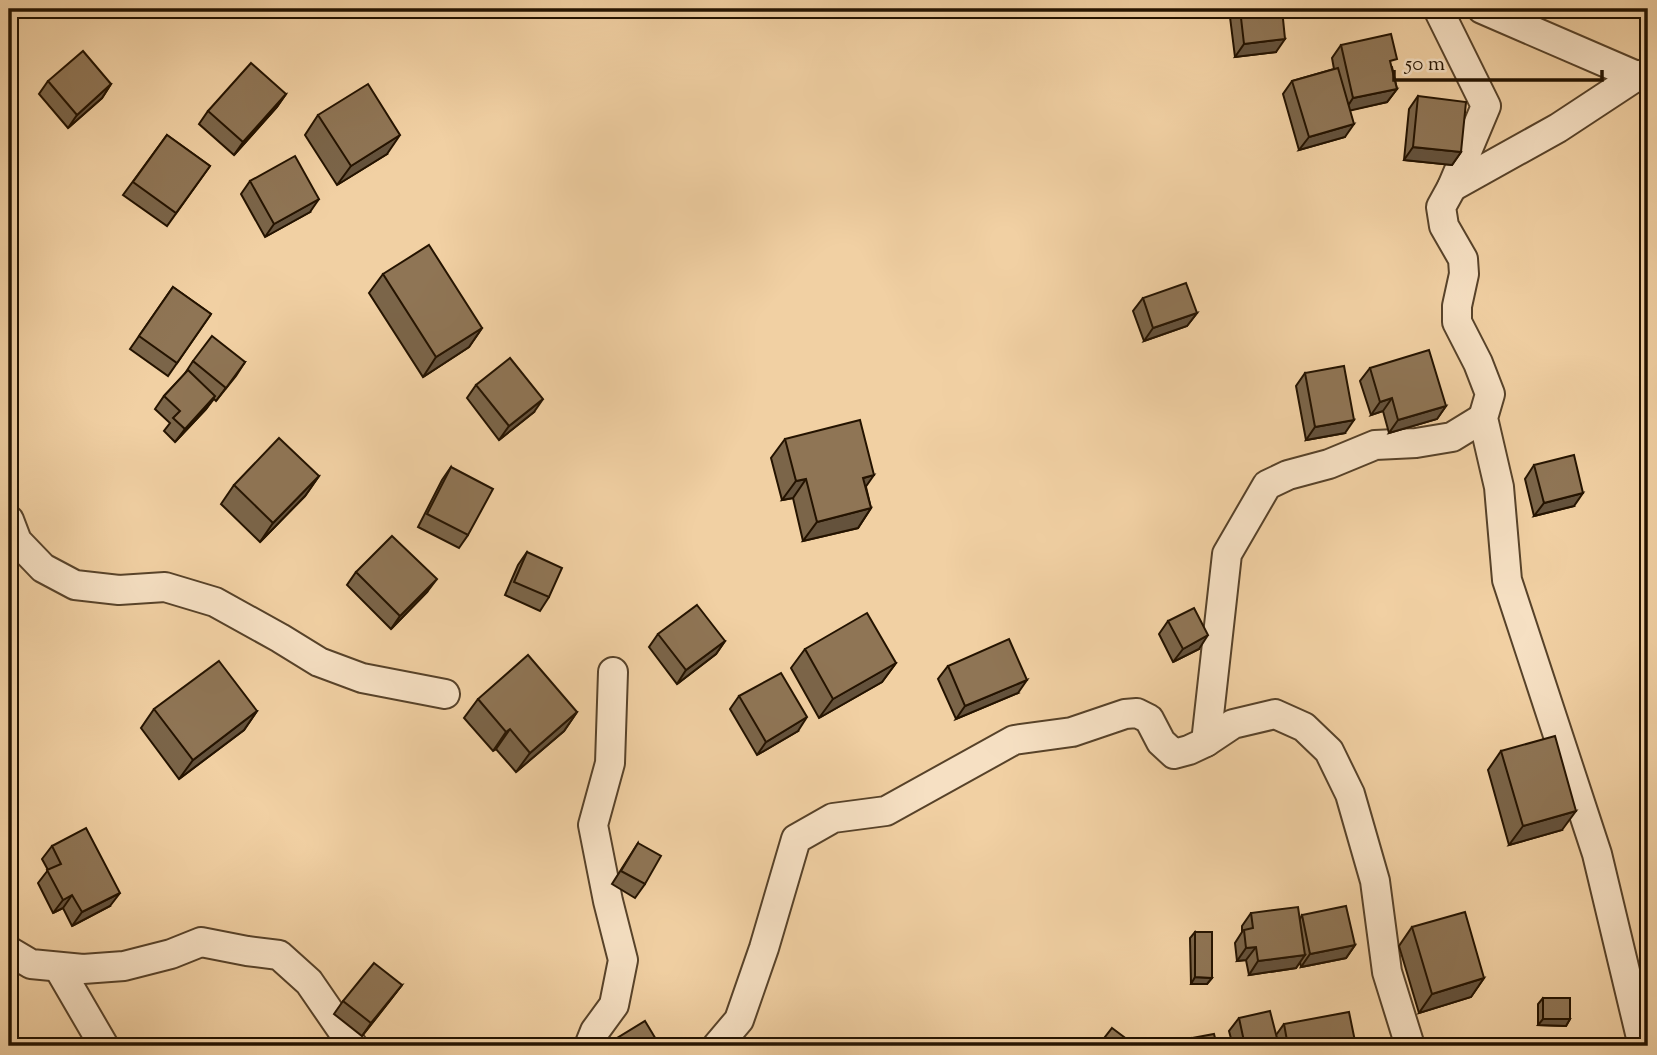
<svg xmlns="http://www.w3.org/2000/svg" width="1657" height="1055" font-family="'Sorts Mill Goudy',serif">
<style>
.lines{fill:none;stroke-linecap:round;stroke-linejoin:round}
.minor-casing{stroke:#574229;stroke-width:32}
.minor{stroke:#f6e0c3;stroke-width:28}
.wall{fill:#7b6549;stroke:#241300;stroke-width:2}
.shaded-wall{fill:#64523c;stroke:#241300;stroke-width:2}
.building{fill:#8f7555;stroke:#241300;stroke-width:2}
</style>
<rect width="100%" height="100%" fill="#f1d0a3"/>
<filter id="stains"><feTurbulence type="fractalNoise" baseFrequency=".00286" numOctaves="4"/><feColorMatrix values="0 0 0 0 .2 0 0 0 0 .09 0 0 0 0 .02 0 0 0 .5 -.17"/></filter>
<radialGradient id="worn" r=".72"><stop offset=".6" stop-color="#630" stop-opacity="0"/><stop offset="1" stop-color="#630" stop-opacity=".3"/></radialGradient>
<g class="lines">
<defs>
<g id="minor">
<path d="M1438,9l48,97 -34,81 -11,20 3,19 19,33 1,15 -7,32v16l21,41 12,31 -7,24 16,69 8,93 90,274 46,192"/>
<path d="M1482,9l155,67"/>
<path d="M1452,187l106,-59 79,-52 11,-3"/>
<path d="M9,520l8,21 26,27 32,17 44,5 46,-3 50,15 65,36 39,24 43,16 83,16"/>
<path d="M1206,742l27,-18 42,-10 29,13 25,24 21,43 25,87 12,91 23,74"/>
<path d="M9,951l22,13 52,5 41,-3 47,-12 30,-12 46,9 32,4 30,27 44,64"/>
<path d="M58,967l46,79"/>
<path d="M589,1046l6,-15 19,-26 9,-45 -15,-59 -15,-76 17,-62 3,-91"/>
<path d="M717,1046l22,-26 25,-72 32,-109 37,-21 53,-7 128,-71 58,-8 53,-18 12,-1 12,6 12,23 13,12 15,-4 17,-8 21,-188 40,-69 21,-10 41,-11 46,-19 41,-2 36,-6 31,-19"/>
</g>
</defs>
<!-- minor casing -->
<use href="#minor" class="minor-casing"/>
<!-- minor -->
<use href="#minor" class="minor"/>
</g>
<!-- wall -->
<g class="wall">
<path d="M1235,9h47l-6,43 -41,5 -5,-40z"/>
<path d="M1341,45l51,22 5,22 -10,13 -37,8 -5,27 -46,13 -16,-56 9,-13 42,-12 -2,-11z"/>
<path d="M48,81l63,3 -9,14 -34,30 -29,-34z"/>
<path d="M286,94l-9,13 -43,48 -35,-31 9,-13z"/>
<path d="M1418,96l43,56 -9,13 -48,-5 5,-51z"/>
<path d="M318,115l69,39 -50,31 -32,-50z"/>
<path d="M167,135l43,31 -43,60 -44,-31z"/>
<path d="M250,181l60,31 -45,25 -24,-43z"/>
<path d="M383,274l99,54 -13,19 -46,30 -54,-84z"/>
<path d="M173,287l38,27 -43,62 -38,-27z"/>
<path d="M1143,298l54,15 -10,13 -43,15 -11,-30z"/>
<path d="M193,361l52,1 -29,39 -2,-2 -8,10 -31,33 -11,-11 6,-8 -15,-14 9,-13 20,-21z"/>
<path d="M1370,368l76,38 -9,13 -48,14 -6,-22 -12,4 -11,-34z"/>
<path d="M1305,373l40,60 -39,7 -10,-54z"/>
<path d="M476,385l58,27 -35,28 -32,-42z"/>
<path d="M785,439l81,48 5,21 -13,20 -55,13 -10,-43 -11,2 -11,-42z"/>
<path d="M1534,465l40,41 -40,10 -9,-37z"/>
<path d="M451,467l17,68 -9,13 -41,-21 24,-47z"/>
<path d="M319,476l-14,20 -45,46 -39,-38 13,-19z"/>
<path d="M527,552l22,45 -9,14 -35,-16 13,-30z"/>
<path d="M356,572l71,20 -36,37 -44,-44z"/>
<path d="M1168,621l31,28 -26,13 -14,-28z"/>
<path d="M658,634l67,7 -9,13 -39,30 -28,-37z"/>
<path d="M805,649l91,14 -14,19 -63,36 -28,-50z"/>
<path d="M948,666l70,27 -62,26 -18,-40z"/>
<path d="M739,696l59,35 -41,24 -27,-46z"/>
<path d="M478,699l99,13 -13,19 -48,41 -20,-23 -3,2 -29,-33z"/>
<path d="M154,709l103,2 -13,19 -65,49 -38,-51z"/>
<path d="M1501,751l61,79 -53,15 -21,-75z"/>
<path d="M638,843l7,41 -10,14 -23,-14z"/>
<path d="M52,846l58,60 -38,20 -9,-18 -10,5 -15,-30 10,-13 -6,-11z"/>
<path d="M1251,913l49,6 2,-4 53,30 -9,13 -45,9 -1,-5 -4,6 -47,7 -3,-15 -9,1 -2,-18 7,-11v-6z"/>
<path d="M1412,927l72,51 -13,19 -52,16 -20,-67z"/>
<path d="M1195,932l17,46 -5,6h-16l-1,-46z"/>
<path d="M402,985l-10,13 -30,38 -28,-22 9,-13z"/>
<path d="M1543,998l27,21 -4,7 -28,-1v-21z"/>
<path d="M1239,1018l37,17 8,-11 72,22h-123l-4,-15z"/>
<path d="M1192,1038l25,8h-30z"/>
</g>
<!-- shaded-wall -->
<g class="shaded-wall">
<path d="M1329,9h18l-22,5z"/>
<path d="M1285,39l-9,13 -41,5 9,-13z"/>
<path d="M111,84l-9,14 -34,30 9,-13z"/>
<path d="M1397,89l-10,13 -43,10 9,-14z"/>
<path d="M286,94l-9,13 -43,48 9,-13z"/>
<path d="M1354,124l-9,13 -46,13 10,-13z"/>
<path d="M400,135l-13,19 -50,31 14,-19z"/>
<path d="M1413,147l48,5 -9,13 -48,-5z"/>
<path d="M319,199l-9,13 -45,25 9,-13z"/>
<path d="M1197,313l-10,13 -43,15 9,-13z"/>
<path d="M482,328l-13,19 -46,30 13,-20z"/>
<path d="M245,362l-9,14 -20,25 10,-13z"/>
<path d="M215,396l-9,13 -31,33 10,-13z"/>
<path d="M1392,398l-9,13 -12,4 9,-13z"/>
<path d="M543,399l-9,13 -35,28 10,-14z"/>
<path d="M1446,406l-9,13 -48,14 9,-13z"/>
<path d="M1354,420l-9,13 -39,7 9,-13z"/>
<path d="M874,475l-14,20 3,-17z"/>
<path d="M319,476l-14,20 -45,46 13,-19z"/>
<path d="M806,479l-13,19 -11,2 14,-19z"/>
<path d="M1583,493l-9,13 -40,10 10,-13z"/>
<path d="M871,508l-13,20 -55,13 14,-19z"/>
<path d="M437,579l-10,13 -36,37 9,-13z"/>
<path d="M1208,635l-9,14 -26,13 10,-13z"/>
<path d="M725,641l-9,13 -39,30 9,-14z"/>
<path d="M896,663l-14,19 -63,36 14,-19z"/>
<path d="M1027,680l-9,13 -62,26 9,-13z"/>
<path d="M257,711l-13,19 -65,49 14,-19z"/>
<path d="M577,712l-13,19 -48,41 14,-19z"/>
<path d="M807,717l-9,14 -41,24 9,-13z"/>
<path d="M510,729l-14,20 -3,2 13,-19z"/>
<path d="M1576,811l-14,19 -53,15 14,-19z"/>
<path d="M120,893l-10,13 -38,20 10,-14z"/>
<path d="M72,895l-9,13 -10,5 10,-13z"/>
<path d="M1355,945l-9,13 -45,9 9,-13z"/>
<path d="M1256,947l-10,13 -9,1 9,-13z"/>
<path d="M1305,955l-9,13 -47,7 9,-14z"/>
<path d="M1195,977l17,1 -5,6h-16z"/>
<path d="M1484,978l-13,19 -52,16 13,-19z"/>
<path d="M402,985l-10,13 -30,38 9,-13z"/>
<path d="M1543,1019h27l-4,7 -28,-1z"/>
</g>
<!-- building -->
<g class="building">
<path d="M1240,9h42l3,30 -41,5z"/>
<path d="M1391,34l6,25 -7,2 7,28 -44,9 -12,-53z"/>
<path d="M83,51l28,33 -34,31 -29,-34z"/>
<path d="M251,63l35,31 -43,48 -35,-31z"/>
<path d="M1338,68l16,56 -45,13 -17,-56z"/>
<path d="M368,84l32,51 -49,31 -33,-51z"/>
<path d="M1418,96l48,6 -5,50 -48,-5z"/>
<path d="M167,135l43,31 -34,47 -43,-31z"/>
<path d="M295,156l24,43 -45,25 -24,-43z"/>
<path d="M429,245l53,83 -46,29 -53,-83z"/>
<path d="M1186,283l11,30 -44,15 -10,-30z"/>
<path d="M173,287l38,27 -34,49 -38,-27z"/>
<path d="M212,336l33,26 -19,26 -33,-27z"/>
<path d="M1429,350l17,56 -48,14 -6,-22 -12,4 -10,-34z"/>
<path d="M510,358l33,41 -34,27 -33,-41z"/>
<path d="M1344,366l10,54 -39,7 -10,-54z"/>
<path d="M188,370l27,26 -30,33 -12,-11 7,-7 -16,-15z"/>
<path d="M860,420l14,55 -11,3 8,30 -54,14 -11,-43 -10,2 -11,-42z"/>
<path d="M279,438l40,38 -46,47 -39,-38z"/>
<path d="M1574,455l9,38 -39,10 -10,-38z"/>
<path d="M451,467l42,22 -25,46 -41,-21z"/>
<path d="M392,536l45,43 -37,37 -44,-44z"/>
<path d="M527,552l35,16 -13,29 -35,-15z"/>
<path d="M697,605l28,36 -39,29 -28,-36z"/>
<path d="M1194,608l14,27 -25,14 -15,-28z"/>
<path d="M867,613l29,50 -63,36 -28,-50z"/>
<path d="M1009,639l18,41 -62,26 -17,-40z"/>
<path d="M528,655l49,57 -47,41 -20,-24 -4,3 -28,-33z"/>
<path d="M219,661l38,50 -64,49 -39,-51z"/>
<path d="M781,673l26,44 -41,25 -27,-46z"/>
<path d="M1555,736l21,75 -53,15 -22,-75z"/>
<path d="M86,828l34,65 -38,19 -10,-17 -9,5 -16,-30 14,-6 -9,-18z"/>
<path d="M638,843l23,13 -16,28 -24,-13z"/>
<path d="M1346,906l9,39 -45,9 -8,-39z"/>
<path d="M1298,907l7,48 -47,6 -2,-14 -10,1 -2,-18 9,-2 -2,-15z"/>
<path d="M1465,912l19,66 -52,16 -20,-67z"/>
<path d="M1195,932h17v46l-17,-1z"/>
<path d="M374,963l28,22 -31,38 -28,-22z"/>
<rect x="1543" y="998" width="27" height="21"/>
<path d="M1270,1011l9,35h-34l-6,-28z"/>
<path d="M1349,1012l7,34h-68l-4,-22z"/>
<path d="M645,1021l15,25h-50l-1,-3z"/>
<path d="M1112,1028l24,18h-38z"/>
<path d="M1214,1034l3,12h-23l-2,-8z"/>
</g>
<!-- margin -->
<rect width="1657" height="1055" fill="none" stroke="#f1d0a3" stroke-width="35"/>
<rect x="10" y="10" width="1636" height="1034" fill="none" stroke="#241300" stroke-width="3.5"/>
<rect x="18" y="18" width="1622" height="1020" fill="none" stroke="#241300" stroke-width="2"/>
<!-- scale -->
<path d="M1394 70v10h208v-10" fill="none" stroke="#241300" stroke-width="3.5"/>
<text x="1405" y="70" font-size="21" fill="#241300" stroke="#f6e0c3" stroke-width="5" paint-order="stroke">50 m</text>
<rect width="100%" height="100%" filter="url(#stains)"/>
<rect width="100%" height="100%" fill="url(#worn)"/>
</svg>
